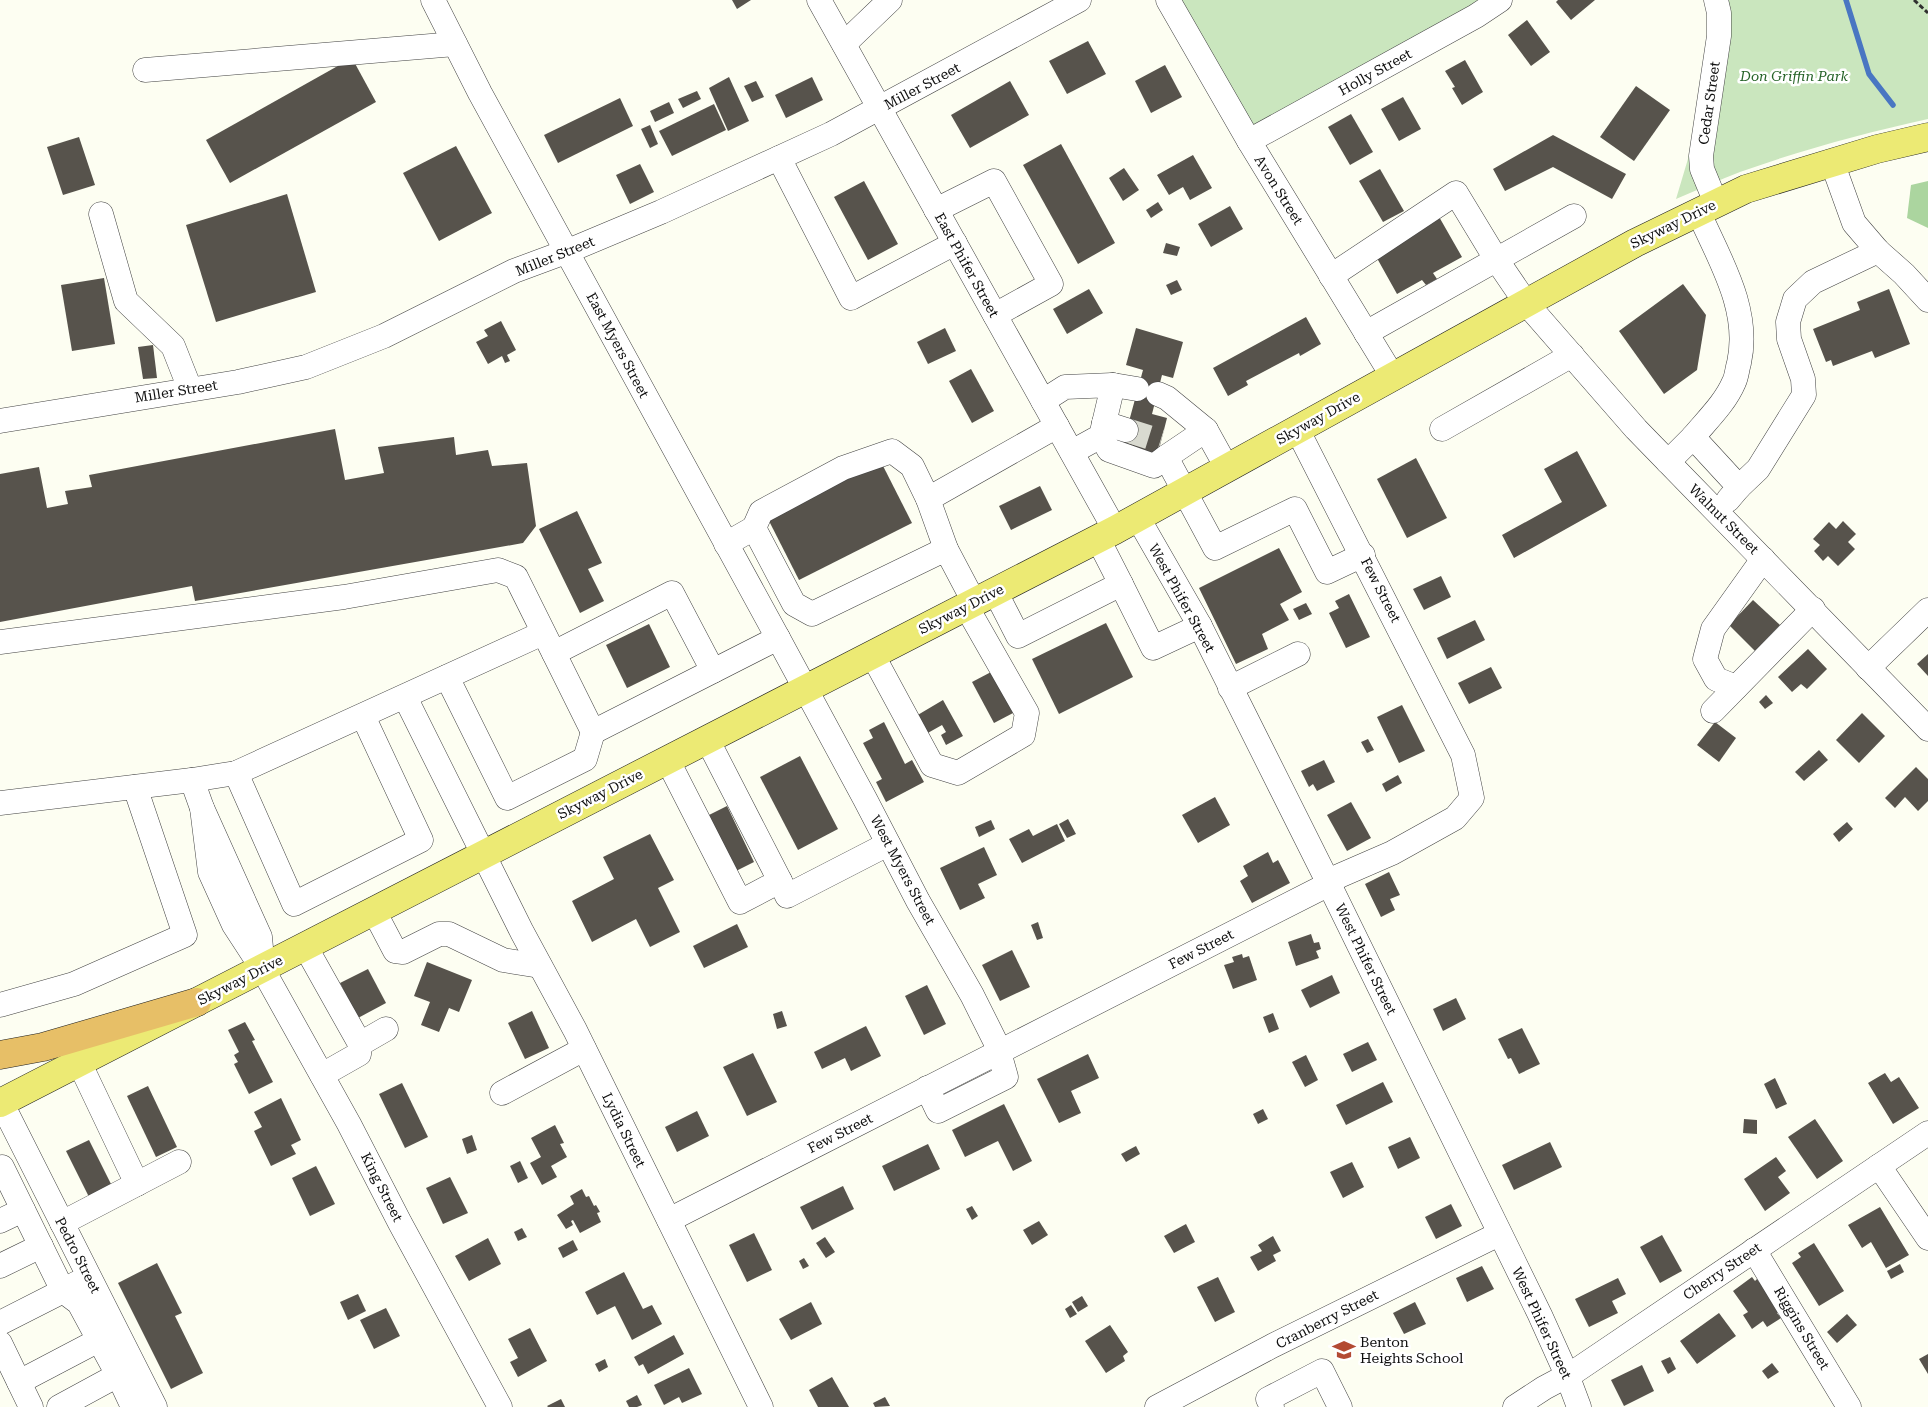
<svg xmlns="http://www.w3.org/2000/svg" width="1928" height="1407" font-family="'Roboto Serif',serif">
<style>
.green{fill:#cae6be}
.forest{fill:#abd59f}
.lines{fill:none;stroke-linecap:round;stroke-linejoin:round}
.stream{stroke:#4976c2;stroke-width:5.5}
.building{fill:#57534c}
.minor-tunnel{stroke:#d9dad0;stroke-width:24;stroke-dasharray:24 12;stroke-linecap:butt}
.minor-casing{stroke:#424242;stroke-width:25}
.major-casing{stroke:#202020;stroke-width:29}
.highway-casing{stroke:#202020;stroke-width:29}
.path{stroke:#313131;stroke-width:3;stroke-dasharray:5 2.5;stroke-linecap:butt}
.minor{stroke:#fff;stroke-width:24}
.major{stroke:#ecea74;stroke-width:28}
.highway{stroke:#e7bf67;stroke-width:28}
.labels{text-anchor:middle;stroke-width:5;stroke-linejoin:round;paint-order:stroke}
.street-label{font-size:14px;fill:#0f0f0f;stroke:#fff}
.park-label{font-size:14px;font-style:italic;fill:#246226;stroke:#fff}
.poi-label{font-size:14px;fill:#0f0f0f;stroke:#fff;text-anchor:start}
</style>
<rect width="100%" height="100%" fill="#fdfef2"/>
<!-- green -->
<g class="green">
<path d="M1173,0h319l-242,133z"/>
<path d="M1722,0h206v119c-63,14 -127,31 -188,53 -21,8 -42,18 -64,27l49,-164z"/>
</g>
<!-- forest -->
<path class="forest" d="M1928,181v47l-21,-10 4,-33z"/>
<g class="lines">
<!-- stream -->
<path class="stream" d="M1846,0l23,74 24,31"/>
</g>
<!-- building -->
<g class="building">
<path d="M732,0h19l-14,9z"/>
<path d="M1558,0h37l-24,20 -15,-18z"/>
<path d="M1527,20l23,32 -19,14 -23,-31z"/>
<path d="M1088,41l18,33 -39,20 -18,-33z"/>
<path d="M352,58l24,44 -146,81 -24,-43z"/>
<path d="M1465,60l18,32 -21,13 -10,-17 3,-1 -10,-16z"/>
<path d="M1165,65l17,32 -31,16 -16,-32z"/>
<path d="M729,77l20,44 -21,10 -19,-43z"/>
<path d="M812,77l11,23 -37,18 -11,-23z"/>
<path d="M756,81l8,16 -12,5 -8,-16z"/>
<path d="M1010,81l19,34 -59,33 -19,-33z"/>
<path d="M1636,86l34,24 -36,51 -34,-24z"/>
<path d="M697,91l4,8 -18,9 -5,-9z"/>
<path d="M1403,97l18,32 -22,12 -18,-32z"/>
<path d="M620,98l13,28 -75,37 -14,-28z"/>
<path d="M669,102l5,11 -19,9 -5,-11z"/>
<path d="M714,104l12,26 -54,26 -13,-25z"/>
<path d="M1351,114l22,38 -23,13 -22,-38z"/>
<path d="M650,125l8,19 -8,4 -9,-19z"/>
<path d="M1553,135l73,39 -14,25 -59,-32 -48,24 -12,-22z"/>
<path d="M79,137l16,48 -32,10 -16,-48z"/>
<path d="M1061,144l54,99 -37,21 -55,-99z"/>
<path d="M456,146l36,67 -53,28 -36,-68z"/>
<path d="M1193,155l19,33 -22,12 -7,-13 -14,8 -12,-20z"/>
<path d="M640,164l14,28 -24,12 -14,-29z"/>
<path d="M1124,168l15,22 -16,11 -14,-23z"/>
<path d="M1380,169l24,42 -21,11 -24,-41z"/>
<path d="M864,181l34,63 -30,16 -34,-63z"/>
<path d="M287,194l29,98 -100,30 -30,-97z"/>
<path d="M1158,202l5,8 -12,8 -5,-8z"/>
<path d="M1230,206l13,23 -32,18 -13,-23z"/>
<path d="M1438,215l24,42 -29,16 4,6 -11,6 -4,-5 -25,14 -24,-43z"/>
<path d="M1166,243l14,4 -3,9 -14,-3z"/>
<path d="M104,278l11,66 -43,7 -11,-66z"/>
<path d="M1177,280l5,10 -11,5 -5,-10z"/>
<path d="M1683,284l23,31 -9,55 -33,24 -45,-63z"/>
<path d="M1089,289l14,24 -36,21 -14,-25z"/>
<path d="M1889,289l21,55 -35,14 -3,-7 -39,15 -2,-6 -5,2 -13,-33 47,-19 -3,-8z"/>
<path d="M1306,317l15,27 -21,12 -1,-3 -53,28 2,4 -20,11 -15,-28z"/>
<path d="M501,321l15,29 -9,5 3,6 -5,2 -3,-7 -14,8 -12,-22 12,-6 -4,-6z"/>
<path d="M945,328l11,23 -28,13 -11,-22z"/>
<path d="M1136,328l47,14 -10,36 -11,-3 -10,39 15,4 -10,39 -35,-10 21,-77 -17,-5z"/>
<path d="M153,345l4,33 -14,1 -5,-32z"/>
<path d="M971,369l23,42 -22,12 -23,-42z"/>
<path d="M335,429l10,51 39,-7 -6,-26 76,-10 2,18 32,-5 4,16 35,-3 9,63 -13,17 -328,58 -3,-15 -192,36v-148l39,-7 8,41 21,-4 -3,-13 27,-4 -3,-12z"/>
<path d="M1577,451l30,55 -93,52 -12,-23 60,-33 -18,-33z"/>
<path d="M1416,458l31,60 -40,20 -30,-59z"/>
<path d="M880,460l32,63 -113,57 -32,-63z"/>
<path d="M1040,486l12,24 -41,20 -12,-24z"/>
<path d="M577,511l25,52 -14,6 16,32 -24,12 -41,-84z"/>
<path d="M1843,521l13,13 -8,8 7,7 -17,17 -10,-10 -5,5 -9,-10 6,-6 -7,-6 16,-17 7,7z"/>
<path d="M1279,548l23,44 -22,12 9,16 -27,14 6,15 -32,15 -37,-76z"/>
<path d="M1441,576l10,21 -27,13 -11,-21z"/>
<path d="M1349,594l21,43 -24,11 -17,-35 10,-5 -4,-7z"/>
<path d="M1753,600l27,25 -25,26 -26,-26z"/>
<path d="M1306,603l6,11 -13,6 -6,-11z"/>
<path d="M1475,620l10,20 -38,19 -10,-21z"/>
<path d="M1106,623l27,54 -74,37 -27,-55z"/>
<path d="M649,624l21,43 -43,21 -21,-43z"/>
<path d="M1808,649l19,20 -20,20 -6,-5 -9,8 -14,-15z"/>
<path d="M1928,654v22l-11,-12z"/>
<path d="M1491,667l11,21 -33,16 -11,-21z"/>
<path d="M993,671l22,41 -21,11 -22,-41z"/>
<path d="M1766,695l7,8 -8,6 -6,-7z"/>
<path d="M943,700l20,36 -17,9 -5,-10 5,-3 -4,-7 -16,9 -10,-18z"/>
<path d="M1402,705l23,46 -26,12 -22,-46z"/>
<path d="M1862,713l23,23 -26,27 -23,-23z"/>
<path d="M884,722l21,42 7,-4 12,22 -38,20 -10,-20 6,-3 -19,-36 10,-5 -4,-8z"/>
<path d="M1715,722l21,16 -17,24 -22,-17z"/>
<path d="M1368,739l6,11 -7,3 -6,-11z"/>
<path d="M1819,750l9,10 -24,21 -9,-9z"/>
<path d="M800,756l38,73 -40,21 -38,-73z"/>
<path d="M1324,760l11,22 -18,9 -4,-7 -4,3 -8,-16z"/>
<path d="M1916,767l12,12v22l-10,10 -13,-14 -10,11 -10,-10z"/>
<path d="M1398,775l4,8 -16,9 -4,-8z"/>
<path d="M1215,797l15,28 -32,18 -16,-28z"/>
<path d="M1351,802l20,36 -24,13 -20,-36z"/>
<path d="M727,806l27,56 -22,11 -27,-56z"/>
<path d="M1068,819l8,15 -9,4 -8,-14z"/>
<path d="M991,820l4,9 -16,8 -4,-10z"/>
<path d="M1847,822l6,7 -14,13 -6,-8z"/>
<path d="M1057,824l8,17 -43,22 -13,-24 20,-10 4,7z"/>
<path d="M650,834l24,46 -16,8 22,44 -30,15 -14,-28 -44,23 -20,-41 42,-22 -11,-22z"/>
<path d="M984,847l13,28 -19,9 7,14 -25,12 -20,-42z"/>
<path d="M1268,852l5,11 5,-3 12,23 -38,20 -12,-22 8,-5 -5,-10z"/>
<path d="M1389,872l11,23 -10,4 5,11 -14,7 -16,-33z"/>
<path d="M1038,922l5,16 -6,2 -6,-15z"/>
<path d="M737,924l11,23 -44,21 -11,-22z"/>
<path d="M1311,934l3,9 5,-1 2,7 -5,2 3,7 -23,8 -8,-24z"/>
<path d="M1012,950l18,37 -30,14 -18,-36z"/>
<path d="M1242,954l1,4 6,-2 8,24 -24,9 -9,-24 10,-3 -2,-5z"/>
<path d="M427,962l45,18 -13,32 -10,-4 -10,24 -18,-7 9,-23 -16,-6z"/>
<path d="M368,969l18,34 -28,15 -18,-35z"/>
<path d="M1332,975l8,18 -30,15 -9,-18z"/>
<path d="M927,985l19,39 -22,11 -19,-39z"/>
<path d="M1456,998l10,21 -23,12 -10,-22z"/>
<path d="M532,1011l17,37 -24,11 -17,-36z"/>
<path d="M782,1011l5,15 -10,3 -4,-15z"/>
<path d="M1273,1013l6,16 -10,4 -6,-16z"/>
<path d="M245,1022l10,18 -3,1 21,41 -24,12 -15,-30 4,-2 -4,-7 5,-3 -11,-22z"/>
<path d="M866,1026l15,30 -30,15 -6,-13 -23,11 -8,-17z"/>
<path d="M1522,1028l18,36 -21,10 -8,-16 -3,1 -10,-20z"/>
<path d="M1368,1042l9,18 -25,12 -9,-18z"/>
<path d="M753,1053l24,49 -30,14 -24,-49z"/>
<path d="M1088,1054l11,24 -28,13 10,22 -22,10 -22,-44z"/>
<path d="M1306,1055l12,25 -13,7 -13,-25z"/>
<path d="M1885,1073l6,9 8,-5 20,31 -26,16 -25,-41z"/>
<path d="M1775,1078l12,26 -11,5 -12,-25z"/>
<path d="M1383,1082l10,20 -47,23 -10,-20z"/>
<path d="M402,1083l26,54 -23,11 -26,-54z"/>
<path d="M148,1086l29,61 -21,10 -29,-61z"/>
<path d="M281,1098l20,42 -10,5 5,9 -25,12 -17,-35 8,-4 -8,-15z"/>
<path d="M1004,1104l28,57 -19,10 -15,-30 -33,16 -13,-27z"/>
<path d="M1263,1109l5,10 -10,5 -5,-10z"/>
<path d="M697,1111l12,25 -32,16 -12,-25z"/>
<path d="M1744,1119l13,1v14l-14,-1z"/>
<path d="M1815,1119l28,42 -26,18 -29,-42z"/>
<path d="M555,1125l9,18 -4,1 7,13 -16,9 6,11 -15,8 -12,-22 11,-6 -10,-19z"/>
<path d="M472,1135l5,15 -10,4 -5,-15z"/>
<path d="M1410,1137l10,21 -22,11 -10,-22z"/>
<path d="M89,1140l23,46 -23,11 -23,-46z"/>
<path d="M1550,1142l12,25 -48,23 -12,-25z"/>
<path d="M928,1144l12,25 -46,22 -12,-25z"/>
<path d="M1136,1146l4,8 -14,8 -5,-8z"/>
<path d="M1776,1157l10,14 -8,6 12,16 -25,18 -21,-32z"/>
<path d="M520,1161l8,17 -10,5 -8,-17z"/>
<path d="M1352,1162l12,25 -21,11 -13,-26z"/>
<path d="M316,1166l19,38 -25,12 -18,-38z"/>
<path d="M450,1177l18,36 -25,11 -17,-36z"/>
<path d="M843,1186l11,23 -42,21 -12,-23z"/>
<path d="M582,1189l4,8 3,-1 5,10 2,-1 4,7 -3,1 4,9 -21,11 -7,-13 -2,1 2,4 -7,4 -9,-14 17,-11 -4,-8z"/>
<path d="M1451,1204l11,22 -26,13 -11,-22z"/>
<path d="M972,1206l6,10 -6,4 -6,-11z"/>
<path d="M1880,1207l29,48 -23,13 -15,-26 -9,6 -14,-23z"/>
<path d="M1039,1221l9,14 -16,10 -9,-15z"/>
<path d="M1186,1224l9,18 -21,11 -10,-17z"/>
<path d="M522,1228l5,9 -9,4 -4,-9z"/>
<path d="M754,1233l18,37 -25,12 -18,-37z"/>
<path d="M1662,1235l20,36 -22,12 -20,-36z"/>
<path d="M1273,1236l8,15 -8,4 3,6 -18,10 -8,-14 12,-6 -4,-6z"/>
<path d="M825,1237l10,15 -9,6 -10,-15z"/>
<path d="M488,1238l13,26 -32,17 -14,-25z"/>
<path d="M573,1240l5,10 -15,8 -5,-10z"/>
<path d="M1814,1243l30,48 -25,15 -27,-43 9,-6 -3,-4z"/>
<path d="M804,1258l5,8 -6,3 -4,-8z"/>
<path d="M157,1263l25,50 -7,3 28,57 -32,16 -53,-106z"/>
<path d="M1900,1264l4,8 -13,7 -4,-8z"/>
<path d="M1482,1266l12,23 -27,13 -11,-24z"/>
<path d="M624,1272l19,37 9,-4 10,19 -30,16 -17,-34 -18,9 -12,-23z"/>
<path d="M1218,1277l17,35 -20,10 -18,-35z"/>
<path d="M1752,1277l3,4 2,-2 23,32 -3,2 4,5 -14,9 -4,-6 -11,8 -9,-14 5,-3 -15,-21z"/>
<path d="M1618,1278l8,16 -14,7 6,12 -29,14 -14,-28z"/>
<path d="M358,1294l8,17 -18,9 -8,-18z"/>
<path d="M1082,1296l6,10 -10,6 -6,-10z"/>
<path d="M811,1302l11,22 -31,16 -12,-21z"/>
<path d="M1415,1302l11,22 -22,10 -11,-21z"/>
<path d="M1071,1305l6,9 -7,4 -5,-9z"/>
<path d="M386,1308l14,28 -26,13 -14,-29z"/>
<path d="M1719,1313l17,23 -39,28 -17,-23z"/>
<path d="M1847,1314l10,11 -20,18 -10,-11z"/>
<path d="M1110,1325l18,27 -5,4 2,5 -19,12 -21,-32z"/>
<path d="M530,1328l17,33 -29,16 -8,-15 8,-4 -10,-19z"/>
<path d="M674,1335l10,19 -36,20 -5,-10 -4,2 -5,-9z"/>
<path d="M1928,1354v20l-9,-15z"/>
<path d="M1670,1357l6,12 -8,5 -7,-13z"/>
<path d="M605,1359l3,8 -9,5 -4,-8z"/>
<path d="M1772,1363l7,9 -11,7 -6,-8z"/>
<path d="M1642,1365l12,26 -30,15 -13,-26z"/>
<path d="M689,1368l13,26 -20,9 -3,-6 -15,8 -10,-20z"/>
<path d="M832,1377l17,30h-31l-9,-17z"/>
<path d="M637,1395l5,10 -5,2h-8l-3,-6z"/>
<path d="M885,1397l5,9 -15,1 -2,-4z"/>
<path d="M561,1399l4,8h-17l-1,-1z"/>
</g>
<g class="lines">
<!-- minor-tunnel -->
<path class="minor-tunnel" d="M1126,430l35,11"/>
<defs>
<g id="minor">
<path d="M433,0l47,93 298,545 87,161 53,102 54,94 25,50 9,32 -68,34 -11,-23"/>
<path d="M819,0l296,530"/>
<path d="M1168,0l81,141 144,236"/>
<path d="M844,44l46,-44"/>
<path d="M145,70l310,-26"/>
<path d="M1249,141l227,-125 24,-16"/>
<path d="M779,158l72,140 104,-55"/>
<path d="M1832,162l22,61 24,28 26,23 24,26"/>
<path d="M1716,203l-14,-34 -1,-13 18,-120v-23l-3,-13"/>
<path d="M936,210l58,-29 57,103 -56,31"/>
<path d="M101,214l25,87 47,45 17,43"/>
<path d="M1331,276l125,-83 40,66 30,44 110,126 292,300"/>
<path d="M1366,333l208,-117"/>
<path d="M1113,385l24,4"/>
<path d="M1158,394l9,4 39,32"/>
<path d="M1043,401l22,-14 48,-2 -12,51 -29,16"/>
<path d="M0,421l238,-39 68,-15 78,-31 130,-65 54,-20 93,-39 170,-78 248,-134"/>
<path d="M1104,423l22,7"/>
<path d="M1442,429l130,-74"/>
<path d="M1101,436l8,14 45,16 12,-9"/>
<path d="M1693,437c15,-18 32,-34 41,-55 3,-6 3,-13 5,-19 12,-54 -20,-104 -41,-152"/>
<path d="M1668,462l25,-25 46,50 -11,13"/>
<path d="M1227,468l-21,-38 -40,27 49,91 80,-39 32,63 36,-17"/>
<path d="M1739,487l19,-18 46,-74 -1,-16 -14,-40 -1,-17 7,-23 18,-17 65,-31"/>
<path d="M1138,518l62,108 129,258 211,431 27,60 12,32"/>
<path d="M754,528l7,-16 82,-44 49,-17 20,15 16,33"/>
<path d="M726,544l28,-16 40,76 18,10 134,-65 28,53"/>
<path d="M946,549l-18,-50 129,-73"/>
<path d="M1121,584l32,64 47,-22"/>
<path d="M995,591l23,45 103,-52 -23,-45"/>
<path d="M0,642l344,-45 154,-27 18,7 77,155 185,-94"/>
<path d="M554,653l118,-60 41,78"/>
<path d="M872,654l60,111 26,8 65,-38 4,-22 -61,-107"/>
<path d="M1868,668l60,-58"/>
<path d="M447,677l60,121 78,-39 8,-27"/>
<path d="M1736,687l-20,-8 -11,-20 8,-30 50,-70"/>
<path d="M1230,688l68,-34"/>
<path d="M405,697l117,235 53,98 186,377"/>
<path d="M1713,711l100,-102"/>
<path d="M667,759l73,143 40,-21 -73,-142"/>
<path d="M236,773l58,131 127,-64 -58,-124"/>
<path d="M0,803l192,-23"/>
<path d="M202,808l8,64 24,53 28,43 87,156 51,99 100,184"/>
<path d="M780,881l7,15 101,-52"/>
<path d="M374,911l21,40 8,1 36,-18h10l54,26 37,6"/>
<path d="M305,946l55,98 -1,10 -37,21"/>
<path d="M262,959l-2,-22 -58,-129 -10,-28 44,-7 307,-140"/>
<path d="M0,1005l74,-21 111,-49 -50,-148"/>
<path d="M360,1044l26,-15"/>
<path d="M79,1062l58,122"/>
<path d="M502,1093l82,-44"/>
<path d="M1,1102l154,305"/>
<path d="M1879,1166l49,72"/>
<path d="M0,1169l2,-2 61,124 -63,32"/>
<path d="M669,1220l660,-336 10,-8 53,-23 63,-35 17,-20 -9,-43 -166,-326"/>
<path d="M0,1221l23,-11"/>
<path d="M62,1223l117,-61"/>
<path d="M1754,1250l95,157"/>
<path d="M0,1266l41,-20"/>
<path d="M0,1343l31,64"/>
<path d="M118,1375l15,32"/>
<path d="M19,1382l80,-42 -20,-37 -16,-12 14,-8"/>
<path d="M59,1407l59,-32 -19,-35"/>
<path d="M1157,1407l115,-61 227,-112"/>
<path d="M1272,1407l-4,-8 54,-28 18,36"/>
<path d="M1515,1407l29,-19 30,-16 354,-239"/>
</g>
<path id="major" d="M0,1103l1115,-573 520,-287 111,-54 131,-40 51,-12"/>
<path id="highway" d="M0,1055l43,-8 154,-45"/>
</defs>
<!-- minor casing -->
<use href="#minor" class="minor-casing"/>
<!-- major casing -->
<use href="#major" class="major-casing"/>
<!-- highway casing -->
<use href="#highway" class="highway-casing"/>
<!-- path -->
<path class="path" d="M1914,0l14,13"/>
<!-- minor -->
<use href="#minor" class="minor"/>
<!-- major -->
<use href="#major" class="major"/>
<!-- highway -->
<use href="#highway" class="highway"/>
</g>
<!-- icons -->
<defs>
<symbol id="school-bare" viewBox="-9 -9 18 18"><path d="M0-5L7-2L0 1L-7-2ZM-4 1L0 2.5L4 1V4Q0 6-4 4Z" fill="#b34a33" stroke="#fff" stroke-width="2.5" paint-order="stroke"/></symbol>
</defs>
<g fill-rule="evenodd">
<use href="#school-bare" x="1328" y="1334" width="32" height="32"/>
</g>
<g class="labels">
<!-- street labels -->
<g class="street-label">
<text transform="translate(1375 72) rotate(-29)" y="5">Holly Street</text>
<text transform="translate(922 86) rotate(-28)" y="5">Miller Street</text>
<text transform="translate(1709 103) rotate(-82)" y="5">Cedar Street</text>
<text transform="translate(1279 190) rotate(58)" y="5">Avon Street</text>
<text transform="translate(1673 224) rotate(-26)" y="5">Skyway Drive</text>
<text transform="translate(555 256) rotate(-22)" y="5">Miller Street</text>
<text transform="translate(967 265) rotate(61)" y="5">East Phifer Street</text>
<text transform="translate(618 345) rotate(62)" y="5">East Myers Street</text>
<text transform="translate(176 391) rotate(-9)" y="5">Miller Street</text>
<text transform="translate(1318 418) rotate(-29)" y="5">Skyway Drive</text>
<text transform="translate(1724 519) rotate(45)" y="5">Walnut Street</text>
<text transform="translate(1381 590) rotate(63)" y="5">Few Street</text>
<text transform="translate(1182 598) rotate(61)" y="5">West Phifer Street</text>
<text transform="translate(961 609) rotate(-27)" y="5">Skyway Drive</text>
<text transform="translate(600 794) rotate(-27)" y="5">Skyway Drive</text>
<text transform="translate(903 870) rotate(62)" y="5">West Myers Street</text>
<text transform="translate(1201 949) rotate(-27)" y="5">Few Street</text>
<text transform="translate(1366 959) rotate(64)" y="5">West Phifer Street</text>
<text transform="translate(240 980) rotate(-27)" y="5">Skyway Drive</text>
<text transform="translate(624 1130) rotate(64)" y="5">Lydia Street</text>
<text transform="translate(840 1133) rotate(-27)" y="5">Few Street</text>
<text transform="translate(382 1187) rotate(63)" y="5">King Street</text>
<text transform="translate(78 1255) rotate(63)" y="5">Pedro Street</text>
<text transform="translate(1722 1271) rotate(-34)" y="5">Cherry Street</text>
<text transform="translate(1327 1319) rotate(-27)" y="5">Cranberry Street</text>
<text transform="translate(1542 1323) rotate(65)" y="5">West Phifer Street</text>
<text transform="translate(1802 1328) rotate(59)" y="5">Riggins Street</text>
</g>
<!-- park labels -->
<g class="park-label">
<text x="1794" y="81">Don Griffin Park</text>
</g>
<!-- poi labels -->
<g class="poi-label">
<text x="1360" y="1347">Benton<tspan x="1360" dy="16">Heights School</tspan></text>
</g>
</g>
</svg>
